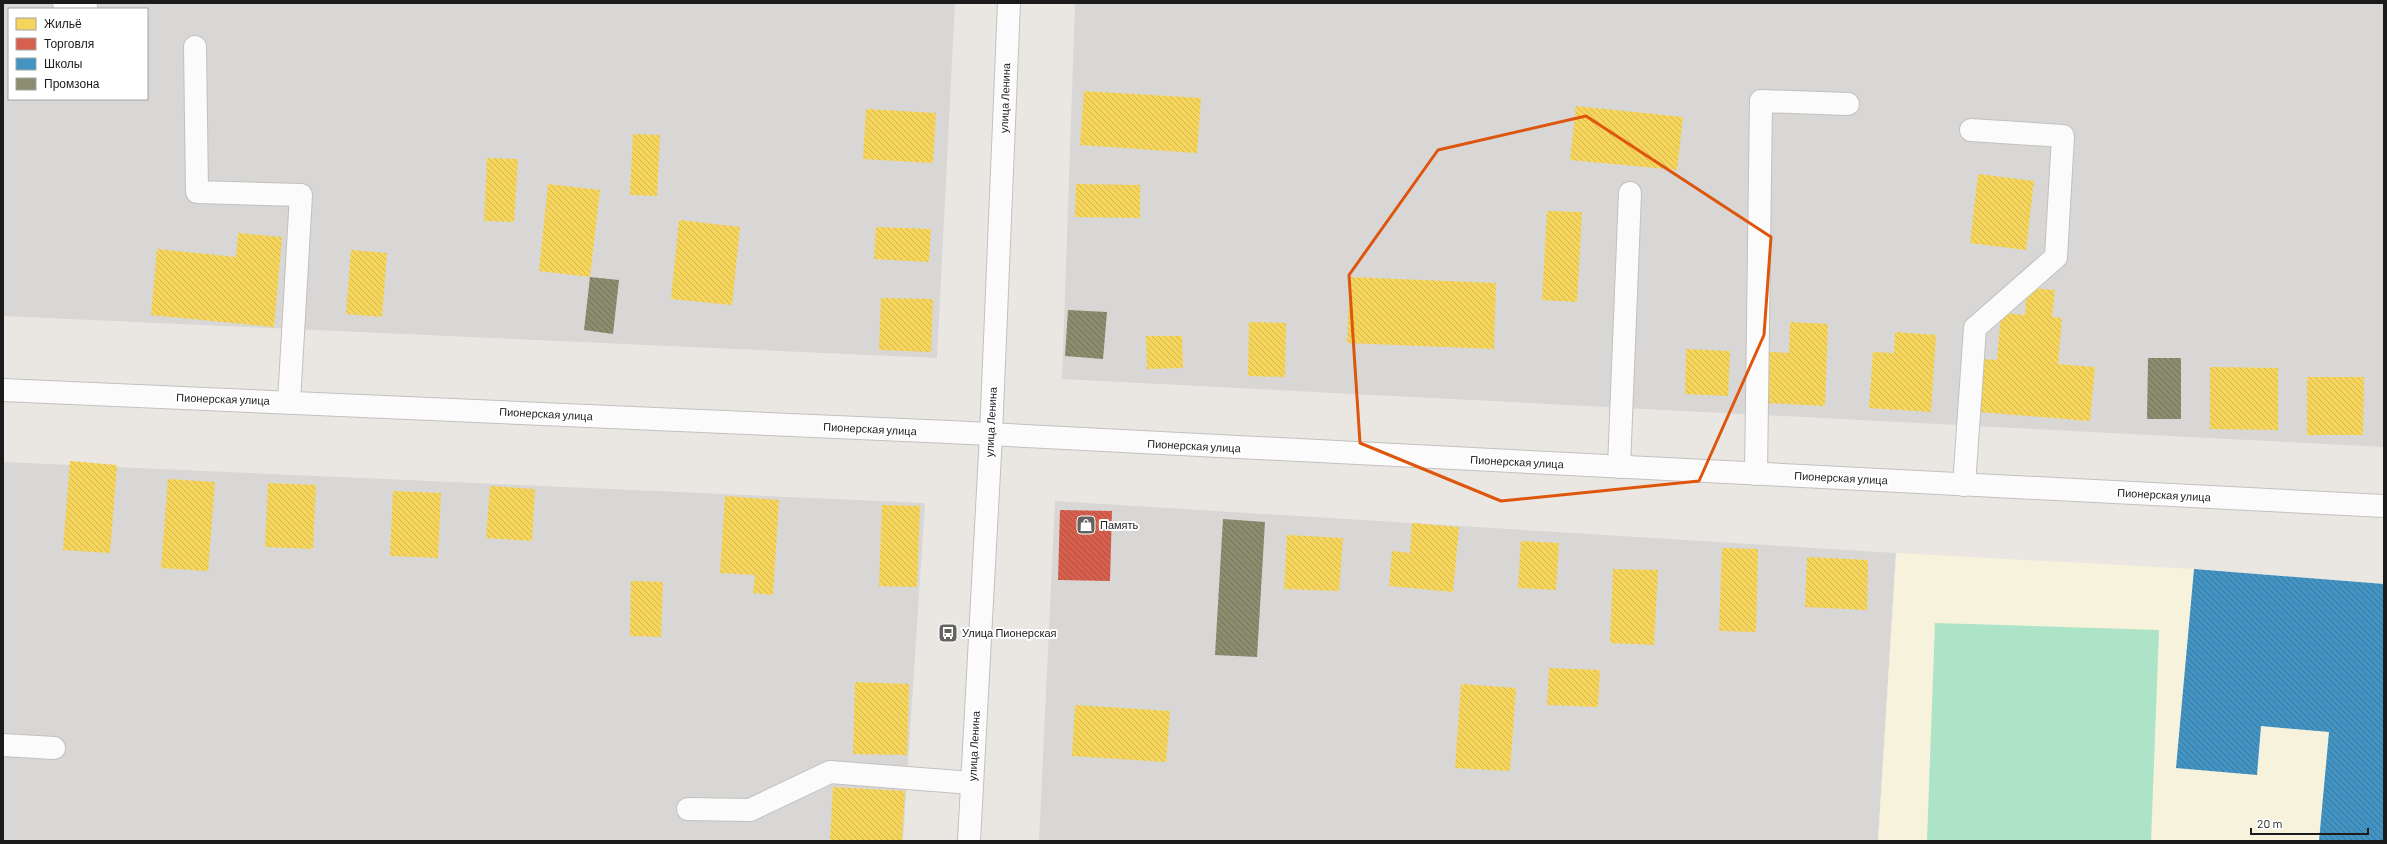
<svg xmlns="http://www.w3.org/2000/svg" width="2387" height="844" font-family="Barlow,sans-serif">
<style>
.residential{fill:#d9d7d5;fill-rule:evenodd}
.education{fill:#f6f2dc}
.pitch{fill:#ade3c6}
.homes{fill:url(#homes-back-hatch)}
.shops{fill:url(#shops-back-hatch)}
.schools{fill:url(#schools-back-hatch)}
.industry{fill:url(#industry-back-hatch)}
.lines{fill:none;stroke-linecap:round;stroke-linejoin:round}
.service-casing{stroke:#c2c1bf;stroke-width:24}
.minor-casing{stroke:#c2c1bf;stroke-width:24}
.tertiary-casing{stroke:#c2c1bf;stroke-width:24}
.service{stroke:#fcfbfb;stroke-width:22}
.minor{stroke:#fcfbfb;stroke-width:22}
.tertiary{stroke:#fcfbfb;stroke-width:22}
.marked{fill:none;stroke:#de560d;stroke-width:3;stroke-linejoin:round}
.labels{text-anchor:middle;stroke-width:4;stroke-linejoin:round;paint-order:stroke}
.street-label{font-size:11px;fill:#1b1b1b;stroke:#fff}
.poi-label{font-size:11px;fill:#1b1b1b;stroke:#fff;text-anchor:start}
</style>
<defs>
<pattern id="homes-back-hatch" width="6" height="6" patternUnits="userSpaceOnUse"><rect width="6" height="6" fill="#f6d55c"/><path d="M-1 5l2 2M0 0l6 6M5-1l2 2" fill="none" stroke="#d2b64f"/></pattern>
<pattern id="shops-back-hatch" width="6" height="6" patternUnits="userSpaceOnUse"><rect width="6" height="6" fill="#d6604d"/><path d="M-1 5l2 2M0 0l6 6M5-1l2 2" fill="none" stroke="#ad4e3f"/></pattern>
<pattern id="schools-back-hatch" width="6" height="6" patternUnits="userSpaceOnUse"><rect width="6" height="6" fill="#4393c3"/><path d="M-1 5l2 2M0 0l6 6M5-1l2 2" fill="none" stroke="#37779e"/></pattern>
<pattern id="industry-back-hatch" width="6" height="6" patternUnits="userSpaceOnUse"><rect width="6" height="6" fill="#8c8c6e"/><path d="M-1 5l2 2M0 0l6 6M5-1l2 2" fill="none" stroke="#72725a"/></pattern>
</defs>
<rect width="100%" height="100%" fill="#eae7e3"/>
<!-- residential -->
<g class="residential">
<path d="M3,3h952l-18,355 -934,-42zM9,9h138v90h-138z"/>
<path d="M1075,3h1309v444l-1322,-68z"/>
<path d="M3,462l922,41 -22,338h-900z"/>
<path d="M1055,501l841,52 -18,288h-839z"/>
</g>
<!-- education -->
<path class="education" d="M1896,553l298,16 190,15v257h-506z"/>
<!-- pitch -->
<path class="pitch" d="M1935,623l224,7 -8,211h-224z"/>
<!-- homes -->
<g class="homes">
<path d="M1084,91l117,7 -4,55 -117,-8z"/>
<path d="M1576,106l107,11 -6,53 -107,-10z"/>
<path d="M866,109l70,4 -3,50 -70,-4z"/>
<path d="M633,134l27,1 -3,61 -27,-1z"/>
<path d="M487,158l31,1 -4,63 -30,-1z"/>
<path d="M1978,174l56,7 -8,69 -56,-7z"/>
<path d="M548,184l52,6 -10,87 -51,-6z"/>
<path d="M1076,184l64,1v33l-65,-1z"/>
<path d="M1547,211l35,1 -5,90 -35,-2z"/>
<path d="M679,220l61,7 -8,78 -61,-6z"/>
<path d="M876,227l55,2 -2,33 -55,-3z"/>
<path d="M238,233l44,4 -8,90 -123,-12 6,-66 79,8z"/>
<path d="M351,250l36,3 -5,64 -36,-3z"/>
<path d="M1350,277l146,6 -2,66 -147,-6z"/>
<path d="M2027,288l28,2 -3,27 10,1 -4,46 37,3 -5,54 -111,-9 4,-53 14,1 4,-47 24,2z"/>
<path d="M881,298l52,1 -2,53 -52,-2z"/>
<path d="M1249,322l37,1 -1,54 -37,-1z"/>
<path d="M1790,322l38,2 -3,82 -58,-3 2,-51 20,1z"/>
<path d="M1895,332l41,3 -5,77 -62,-4 4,-56 21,1z"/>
<path d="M1146,336h36l1,32 -36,1z"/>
<path d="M1686,349l44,2 -2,45 -43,-2z"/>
<path d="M2210,367l68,1v62l-68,-1z"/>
<path d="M2307,377h57l-1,58h-56z"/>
<path d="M70,461l47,4 -7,88 -47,-3z"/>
<path d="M168,479l47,3 -7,89 -47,-3z"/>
<path d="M268,483l48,2 -3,64 -48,-2z"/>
<path d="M490,486l45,3 -3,52 -46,-3z"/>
<path d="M393,491l48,2 -3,65 -48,-2z"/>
<path d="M725,496l54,4 -6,95 -20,-2 2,-18 -35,-2z"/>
<path d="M882,505l38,1 -3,81 -38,-1z"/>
<path d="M1412,523l47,4 -6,65 -64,-6 3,-35 18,2z"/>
<path d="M1287,535l56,3 -4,53 -55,-2z"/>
<path d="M1521,541l38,2 -3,47 -38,-2z"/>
<path d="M1722,548l36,1 -2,83 -37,-1z"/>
<path d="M1807,557l61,3 -1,50 -62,-3z"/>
<path d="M1613,569l45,1 -4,75 -44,-2z"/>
<path d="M631,581l32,1 -2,55 -31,-1z"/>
<path d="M1549,668l51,2 -2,37 -51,-2z"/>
<path d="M855,682l54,2 -2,71 -54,-1z"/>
<path d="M1461,684l55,4 -6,83 -55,-3z"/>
<path d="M1075,705l95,6 -4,51 -94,-6z"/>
<path d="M833,787l72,4 -3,50h-72z"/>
</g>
<!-- shops -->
<path class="shops" d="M1060,510l52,1 -2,70 -52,-1z"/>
<!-- schools -->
<path class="schools" d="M2194,569l190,15v257h-65l10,-109 -68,-6 -4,49 -81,-7z"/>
<!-- industry -->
<g class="industry">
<path d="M590,277l29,3 -6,54 -29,-4z"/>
<path d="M1068,310l39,2 -4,47 -38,-3z"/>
<path d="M2148,358h33v61h-34z"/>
<path d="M1223,519l42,3 -8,135 -42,-2z"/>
</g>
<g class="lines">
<defs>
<g id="service">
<path d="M64,3l22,3"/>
<path d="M195,47l2,145 104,3 -12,207"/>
<path d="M1619,467l11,-274"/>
<path d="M1756,474l5,-373 87,3"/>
<path d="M1964,485l11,-157 81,-71 7,-121 -92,-6"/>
<path d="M3,745l51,3"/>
<path d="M688,809l62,1 80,-38 142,11"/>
</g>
<path id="minor" d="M3,390l946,42 1435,74"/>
<path id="tertiary" d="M969,841l22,-406 18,-432"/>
</defs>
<!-- service casing -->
<use href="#service" class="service-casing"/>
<!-- minor casing -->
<use href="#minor" class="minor-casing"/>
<!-- tertiary casing -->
<use href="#tertiary" class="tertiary-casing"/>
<!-- service -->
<use href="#service" class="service"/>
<!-- minor -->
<use href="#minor" class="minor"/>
<!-- tertiary -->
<use href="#tertiary" class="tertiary"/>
</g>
<!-- marked area -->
<path class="marked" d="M1586,116l185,121 -7,98 -65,146 -198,20 -141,-58 -11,-168 89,-125z"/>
<!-- icons -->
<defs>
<symbol id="shop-square" viewBox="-11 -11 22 22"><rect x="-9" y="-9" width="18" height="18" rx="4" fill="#636261" stroke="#fff"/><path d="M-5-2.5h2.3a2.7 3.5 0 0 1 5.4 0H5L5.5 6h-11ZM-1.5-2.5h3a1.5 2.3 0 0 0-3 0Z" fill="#fff"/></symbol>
<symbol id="bus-square" viewBox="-11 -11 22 22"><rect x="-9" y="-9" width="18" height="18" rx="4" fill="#636261" stroke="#fff"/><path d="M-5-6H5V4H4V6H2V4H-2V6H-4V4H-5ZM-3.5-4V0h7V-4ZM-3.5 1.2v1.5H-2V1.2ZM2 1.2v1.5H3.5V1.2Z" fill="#fff"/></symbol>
</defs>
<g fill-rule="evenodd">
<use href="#shop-square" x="1075" y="514" width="22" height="22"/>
<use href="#bus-square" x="937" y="622" width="22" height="22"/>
</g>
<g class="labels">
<!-- street labels -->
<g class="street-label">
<text transform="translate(1005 98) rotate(-88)" y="4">улица Ленина</text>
<text transform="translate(223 399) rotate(2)" y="4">Пионерская улица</text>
<text transform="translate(546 414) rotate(3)" y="4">Пионерская улица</text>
<text transform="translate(991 422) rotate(-87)" y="4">улица Ленина</text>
<text transform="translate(870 429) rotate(3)" y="4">Пионерская улица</text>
<text transform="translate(1194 446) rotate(3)" y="4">Пионерская улица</text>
<text transform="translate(1517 462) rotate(3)" y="4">Пионерская улица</text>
<text transform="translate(1841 478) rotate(3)" y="4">Пионерская улица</text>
<text transform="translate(2164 495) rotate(3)" y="4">Пионерская улица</text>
<text transform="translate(974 746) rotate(-87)" y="4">улица Ленина</text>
</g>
<!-- poi labels -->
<g class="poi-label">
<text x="1100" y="529">Память</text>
<text x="962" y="637">Улица Пионерская</text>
</g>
</g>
<!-- border -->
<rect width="2387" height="844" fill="none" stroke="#1b1b1b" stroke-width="8"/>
<!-- legend -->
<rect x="8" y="8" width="140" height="92" fill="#ffffff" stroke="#a4a4a4"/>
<rect x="16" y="18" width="20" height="12" fill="#f6d55c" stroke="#a4a4a4"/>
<text x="44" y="28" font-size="12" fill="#1b1b1b">Жильё</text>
<rect x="16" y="38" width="20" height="12" fill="#d6604d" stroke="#a4a4a4"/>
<text x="44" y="48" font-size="12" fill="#1b1b1b">Торговля</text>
<rect x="16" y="58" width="20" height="12" fill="#4393c3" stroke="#a4a4a4"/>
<text x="44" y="68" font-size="12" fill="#1b1b1b">Школы</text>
<rect x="16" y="78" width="20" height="12" fill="#8c8c6e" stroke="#a4a4a4"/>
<text x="44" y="88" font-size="12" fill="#1b1b1b">Промзона</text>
<!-- scale -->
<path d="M2251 828v6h117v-6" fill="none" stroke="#1b1b1b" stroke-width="2"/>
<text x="2257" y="828" font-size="12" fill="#1b1b1b" stroke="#ffffff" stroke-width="3" paint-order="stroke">20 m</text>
</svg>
